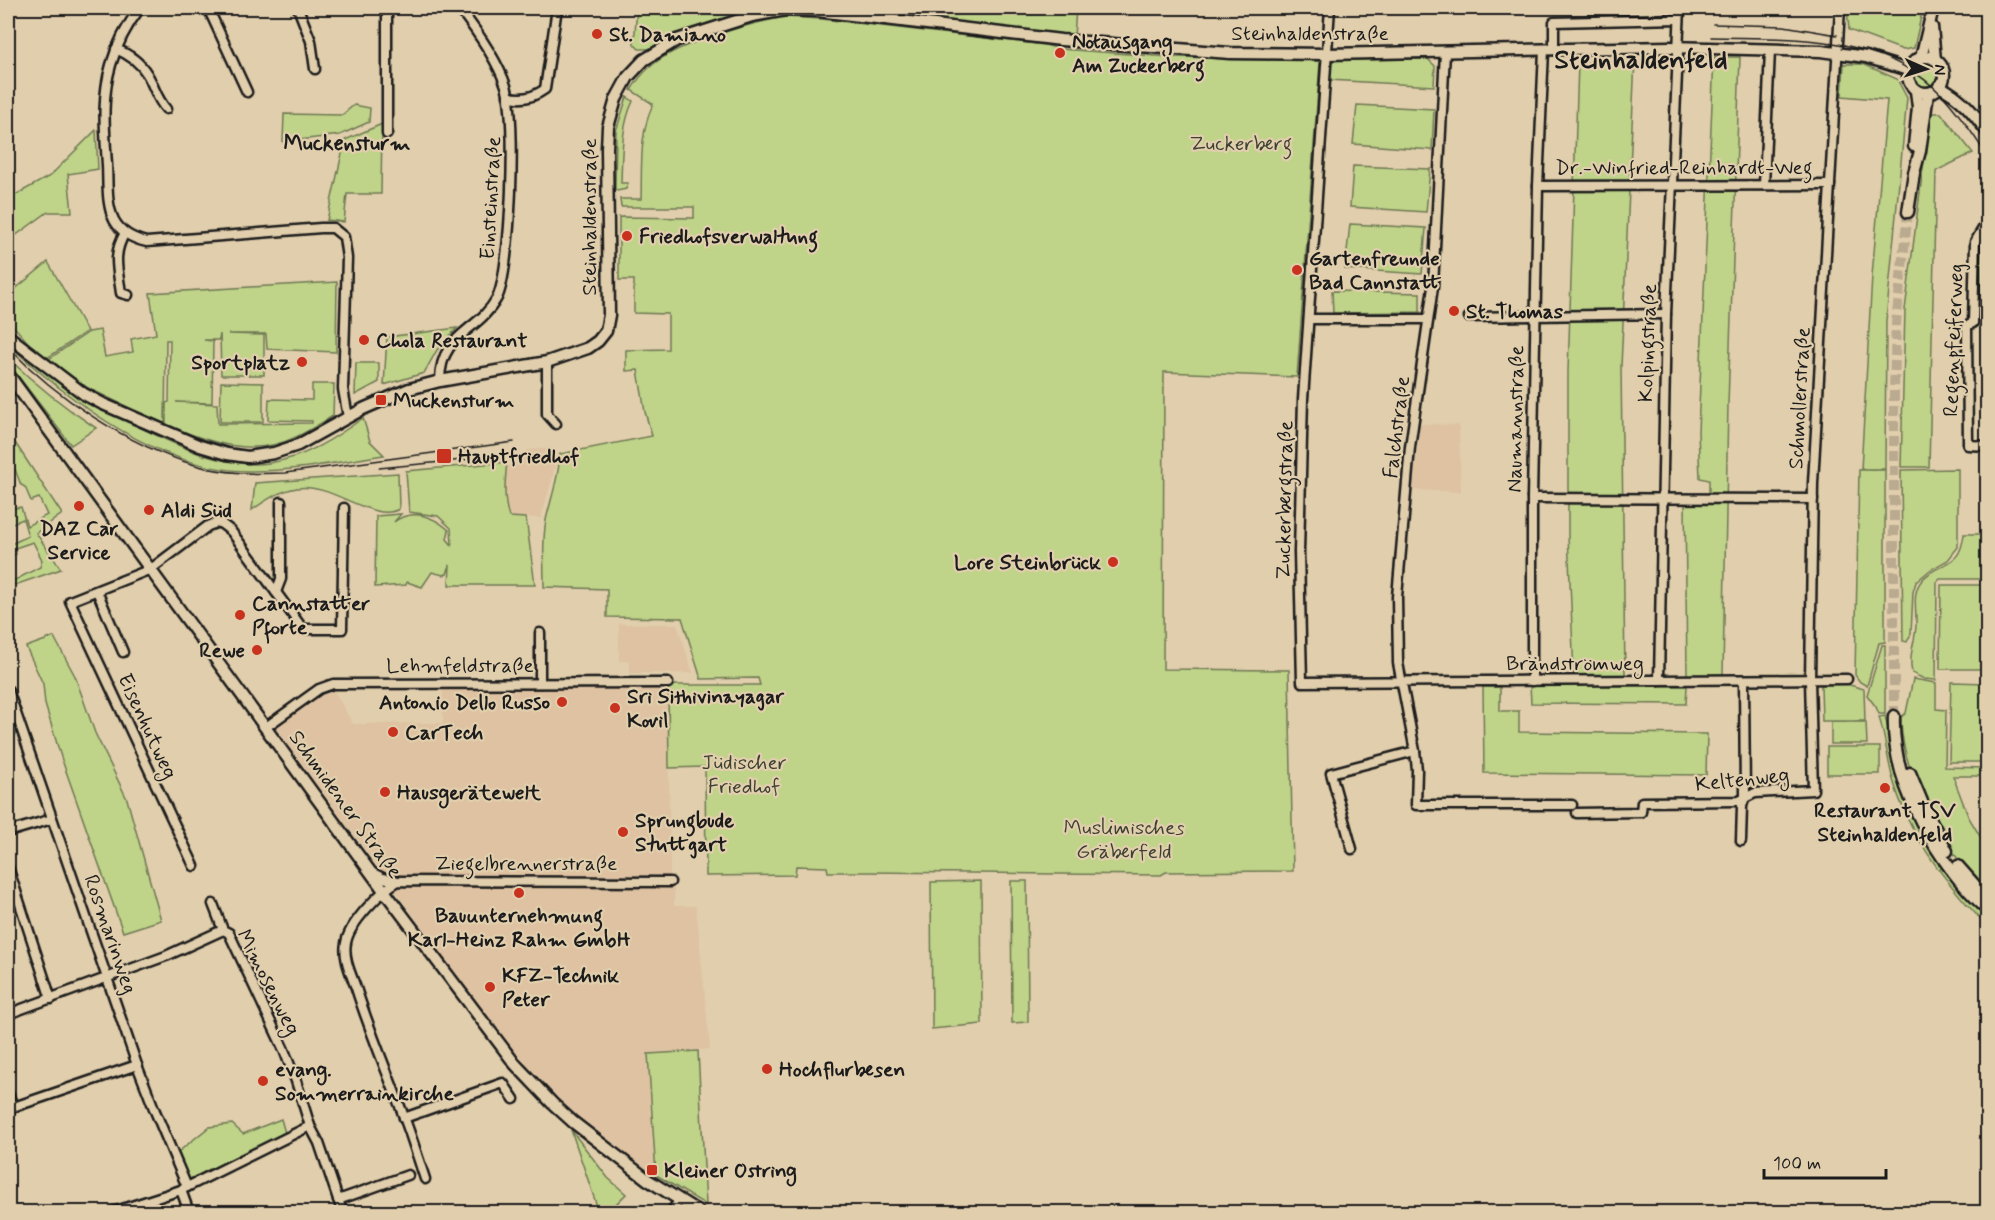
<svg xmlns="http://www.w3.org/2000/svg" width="1995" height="1220" font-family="Mynerve,sans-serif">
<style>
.built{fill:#dec2a2}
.green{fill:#bfd389;stroke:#6e7852;stroke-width:1.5}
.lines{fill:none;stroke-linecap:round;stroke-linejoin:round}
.secondary-tunnel{stroke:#baaa8f;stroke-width:10;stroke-dasharray:10 5;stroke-linecap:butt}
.street-casing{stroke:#1c1c1c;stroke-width:13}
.secondary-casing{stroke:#1c1c1c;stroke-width:15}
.street{stroke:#e1ceac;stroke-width:8}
.secondary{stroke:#e1ceac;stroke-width:10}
.tram{stroke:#1c1c1c;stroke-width:1.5}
.poi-dot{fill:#c8321e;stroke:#e1ceac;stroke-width:2}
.labels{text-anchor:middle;stroke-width:4.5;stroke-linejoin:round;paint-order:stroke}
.street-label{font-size:21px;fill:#1c1c1c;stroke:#e1ceac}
.poi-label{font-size:21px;font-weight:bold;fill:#1c1c1c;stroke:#e1ceac;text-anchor:start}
.park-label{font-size:21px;fill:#3d4132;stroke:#e1ceac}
.neighbourhood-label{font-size:22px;font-weight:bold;fill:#1c1c1c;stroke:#e1ceac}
.district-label{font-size:27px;font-weight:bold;fill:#1c1c1c;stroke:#e1ceac}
</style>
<rect width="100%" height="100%" fill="#e1ceac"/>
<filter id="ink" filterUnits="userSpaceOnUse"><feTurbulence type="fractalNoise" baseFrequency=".0167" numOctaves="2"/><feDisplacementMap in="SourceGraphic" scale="12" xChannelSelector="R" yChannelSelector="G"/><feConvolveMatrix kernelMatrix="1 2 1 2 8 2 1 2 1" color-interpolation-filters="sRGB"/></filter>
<g filter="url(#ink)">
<!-- built -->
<g class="built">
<path d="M1420,424l39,1 2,67 -48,-2z"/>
<path d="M553,448l2,20 -14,50 -32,-1 -5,-23 3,-27 21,-17z"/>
<path d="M619,624h58l16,49h-63v-12h-11z"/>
<path d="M668,685l2,198 4,1v22h22l14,143 -63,4 8,122 -78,-58 -62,-63 -240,-327 45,-34 13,-4 20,35 90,-1v-34z"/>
</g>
<!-- green -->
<g class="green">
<path d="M637,8h130l-82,25 -35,16h-11l-5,-5z"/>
<path d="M828,8h248l-2,29z"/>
<path d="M1847,8h76l-9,40 -11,2 -54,-20z"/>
<path d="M784,17l38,2 223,26 15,4 110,8 136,2 14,3 -23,315 -133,-5 -1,297 126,1 4,201 -127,1 -5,3 -296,-3h-37l-1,-5 -31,-1 -1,9 -89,1 -1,-109 -36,1 -1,-83h92l-2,-7 -57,1 -19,-61 -75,-1v-28l-63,-2c0,-22 -2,-45 2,-67 5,-22 13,-43 14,-66l92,-18 -7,-24 -7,-42 -12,1v-21l42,-1v-35l-34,-1v-33h-15v-63l75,1v-11h-73l-1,-8h21c1,-35 -2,-63 12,-95l-22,-14c5,-8 11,-16 18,-22 25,-25 100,-44 135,-51z"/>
<path d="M1714,57h26l-12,347 -5,271h-36l-2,-172 24,-1v-22l-9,-2 -2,-46z"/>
<path d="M1428,59l7,7 -1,20 -105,-6 3,-20z"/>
<path d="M1635,59l-14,308 4,308h-51l-6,-140v-163l10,-309z"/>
<circle cx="1925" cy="75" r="12"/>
<path d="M1844,64h19l34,15 10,19 -21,223 -1,148h-24l11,-193 15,-176 -45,-4z"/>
<path d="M627,97l6,4c-12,26 -11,53 -12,82h7l-2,6 -9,2 -2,-2 1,-58z"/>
<path d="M354,105l16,3 -1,14 -29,13 -57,7 1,-28 58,1z"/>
<path d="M1357,105l77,4 -2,41 -79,-6z"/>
<path d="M1930,113h11l32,40 -37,18 -7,296h-28l4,-157z"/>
<path d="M382,124l-1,70h-34l-3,28 -17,-2 18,-80z"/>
<path d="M96,130l2,39 -30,5 4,38h-24l-40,29v-42l42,-23z"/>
<path d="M1353,166l77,3 -4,43 -76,-5z"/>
<path d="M1350,224l76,4 -4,46 -77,-5z"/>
<path d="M1987,232l1,80h-4v-8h-3l-1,-60z"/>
<path d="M48,262l39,69 -40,27 -14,-10 -25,-28v-25z"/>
<path d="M337,282l-1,70 -69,-3 -1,-15h-38l36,1v40h-43l-1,-41 -1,6h-15l9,1 -1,62 -36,-1 41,2 1,20 94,-1v-2l-44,-1 1,-21 43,1v-16h22l-1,32c-12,7 -24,15 -37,21 -45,22 -87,4 -130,-12v-22l3,-1 1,-62h-4l-1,85 -79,-38 -37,-28 40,-27 11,-2 5,27 28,-5 -2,-13 25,-5 -6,-41z"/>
<path d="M1332,291l88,2v19l-87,1z"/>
<path d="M457,328l-20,22 -13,23 -40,12 3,-48z"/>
<path d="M9,345c25,18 50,40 77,56 14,9 30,15 45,22 43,21 89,46 138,40 36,-5 66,-25 94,-45l7,23 14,14c-45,7 -91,17 -137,16 -87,-1 -177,-70 -238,-126z"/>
<path d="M8,358c27,26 56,49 88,70l-25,17 -63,-82z"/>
<path d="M356,363h23v19l-24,13z"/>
<path d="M221,382l42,1v39h-43z"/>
<path d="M8,432l54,82 -26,19 25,36 -46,16 -4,-3 29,-15 2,-7 -9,-18 -18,6 1,6 -8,4v-4l2,-1 -1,-8 19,-9 -5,-17 -15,6v-33l3,13 4,3 6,-1 6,19 20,-11 -8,-17 -8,3 -6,-14 -4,-2 -10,-26 -3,1z"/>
<path d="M507,462c-2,19 -4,36 2,55l17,1 9,67h-86l1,-20 -3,9 -4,1 -11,-3 -10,15 -15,-5 -1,3 -31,2 1,-71 25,-2 -7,8c18,-14 39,-6 55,8l-2,9 5,6 -1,-17 -13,-12 -29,-4 -3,-41z"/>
<path d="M1958,469v78l-10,13 -18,10 -14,12 -3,10 -2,42 -4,8 -4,-1 -2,-171z"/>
<path d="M1859,470h26v172l-6,1 -12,43 -7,-4 -5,-7z"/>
<path d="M398,473l1,36c-25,15 -68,-27 -102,-21 -18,3 -31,12 -45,22l3,-27z"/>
<path d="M1964,534h23v45h-47l-3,3 -1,98 -12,-1 -12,-6c-4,-17 3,-30 4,-47 1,-15 -5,-33 6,-46 18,-21 38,-9 42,-46z"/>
<path d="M1941,585h46v84h-47z"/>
<path d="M54,637l21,39 20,57 32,66 34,121 -38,12 -62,-175 -16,-53 -2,-20 -17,-37z"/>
<path d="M1882,645h3v69h-6l-3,-7 -9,-12z"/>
<path d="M1913,679l23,4v26l10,1 -1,57 42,1v8h-34l15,40 19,32v46c-9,-10 -19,-20 -27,-32 -28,-37 -60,-99 -59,-145l5,-4z"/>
<path d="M1951,682l36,1v79h-38z"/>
<path d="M1846,684l18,5 1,32h-43l-1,-36z"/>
<path d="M1530,685l157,1 -1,18 -155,-1z"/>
<path d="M1483,687h17v24h19v21l188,2 -1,41 -222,-2z"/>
<path d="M1885,716l9,40 20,56 73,100v14c-42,-44 -79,-91 -95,-150 -5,-20 -7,-40 -13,-59z"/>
<path d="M1831,722h35l1,22h-36z"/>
<rect x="1827" y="747" width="53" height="27"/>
<path d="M981,881l1,143 -50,5 -1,-147z"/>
<path d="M1011,881h16l1,141 -16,1z"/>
<path d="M698,1051l8,154 -50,-30 -8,-121z"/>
<path d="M281,1119l4,14 -97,47 -11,-27 32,-26 23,-3 11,10z"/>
<path d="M571,1130l37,48 18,16 -15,15 1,3h-13z"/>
</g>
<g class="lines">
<!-- secondary-tunnel -->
<path class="secondary-tunnel" d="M1894,716v-325l2,-67 12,-112"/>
<defs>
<g id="street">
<path d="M140,8c-13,17 -23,36 -29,57 -10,34 -6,66 -4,100 1,18 -1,39 7,55 7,13 19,19 33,22l174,-14h12l11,9 3,21 -4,131 5,28"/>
<path d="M208,8l39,84"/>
<path d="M298,8l13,33 4,28"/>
<path d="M1330,8l-27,391 -4,153 3,130 545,-3"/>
<path d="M116,49c12,5 24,13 31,25 7,11 9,24 19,35"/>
<path d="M1554,50v-28l125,-3"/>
<path d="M1445,52l-12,235 -23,160 -13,150 1,66 17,88 2,19 -1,35h156"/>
<path d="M508,96c14,5 26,1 37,-7l12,-81"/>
<path d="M387,134v-126"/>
<path d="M1764,185l6,-135"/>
<path d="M1538,186l292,-1"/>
<path d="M1988,220l-13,22 -2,81 -6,3 1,119 20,1"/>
<path d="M125,233c-13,21 -7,37 -4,60l7,2"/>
<path d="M1469,317l197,-3"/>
<path d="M1309,319h119"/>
<path d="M547,362v52l9,10"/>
<path d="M440,381c0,-48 38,-48 57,-83 14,-27 20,-182 9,-212 -9,-27 -30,-56 -47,-78"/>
<path d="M1532,498l281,1"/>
<path d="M97,591l26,61"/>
<path d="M276,592l5,-13v-77"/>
<path d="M1659,680l7,-366 14,-306"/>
<path d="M1532,681v-183l6,-312 6,-136"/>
<path d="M540,683v-50"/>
<path d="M8,690l129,375 18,46 32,76"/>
<path d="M266,727l53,-38 14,-5 335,-1"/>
<path d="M1577,813l64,-1 1,-10 97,-1 16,-8 58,-3 -3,-110 3,-197 27,-475"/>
<path d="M8,832l44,-13"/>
<path d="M1741,841l1,-35 3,-9 -1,-117"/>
<path d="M1352,849l-21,-76 84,-22"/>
<path d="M194,866l-124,-265 81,-32 57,-43 11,-4 12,9 72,98h39l2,-121"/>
<path d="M8,867l43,132"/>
<path d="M371,872l12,6 15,3"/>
<path d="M213,904l10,26 6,3 55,117 12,31 14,45 9,17 23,68"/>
<path d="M8,1014l158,-58 57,-26"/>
<path d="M8,1093l5,14"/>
<path d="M8,1109l129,-44"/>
<path d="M404,1118l99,-35 11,16"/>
<path d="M425,1179c-7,-21 -13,-41 -21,-62 -16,-43 -34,-85 -48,-129 -5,-14 -13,-30 -10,-45 3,-20 35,-52 52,-62l272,1"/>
<path d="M181,1190l8,22"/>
<path d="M338,1200l70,-25"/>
<path d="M113,1212l68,-22 129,-64"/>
<path d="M671,1212l8,-11"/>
</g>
<g id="secondary">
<path d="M1932,27l3,33"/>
<circle cx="1926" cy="75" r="18"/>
<path d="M1921,58l12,-50"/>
<path d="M1939,86c22,11 35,27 49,47"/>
<path d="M1914,146l4,-39 -2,-16"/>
<path d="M1908,212l6,-39 6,-22 8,-58"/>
<path d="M8,336l76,58 19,10 97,42 27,8 21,3 26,-4 24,-8 65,-36 46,-20 31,-8 107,-19 41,-14 10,-7 8,-10 3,-16 -2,-167 1,-21 8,-28 12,-22 16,-17 33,-20 75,-24 34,-6 32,1 243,29 169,13 97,1 342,-7 152,4 45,6 42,13"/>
<path d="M8,374l377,518 130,172 37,39 21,19 75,58 51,32"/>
<path d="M1894,716c-3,68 44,149 94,194"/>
<path d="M1910,773l15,36 22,42"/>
<path d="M1958,866l30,34"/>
</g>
</defs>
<!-- street casing -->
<use href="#street" class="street-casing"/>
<!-- secondary casing -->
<use href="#secondary" class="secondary-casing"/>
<!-- street -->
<use href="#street" class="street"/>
<!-- secondary -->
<use href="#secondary" class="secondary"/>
<!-- tram -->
<g class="tram">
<path d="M1713,24l71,2 53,9"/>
<path d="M1711,37c82,2 171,-5 233,60 17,18 30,39 44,60"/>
<path d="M8,347c49,51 119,98 187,118 29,9 60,9 90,8l229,-31"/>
<path d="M379,468l136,-13"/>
</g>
</g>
</g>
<!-- markers -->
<g class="poi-dot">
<circle cx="597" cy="34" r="6"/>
<circle cx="1060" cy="53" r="6"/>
<circle cx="627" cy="236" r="6"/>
<circle cx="1297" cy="270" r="6"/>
<circle cx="1454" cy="311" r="6"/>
<circle cx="364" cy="340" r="6"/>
<circle cx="302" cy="362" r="6"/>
<rect x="375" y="394" width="12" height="12" rx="3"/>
<rect x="436" y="448" width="16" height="16" rx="3"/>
<circle cx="79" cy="506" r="6"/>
<circle cx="149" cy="510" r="6"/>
<circle cx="1113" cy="562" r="6"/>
<circle cx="240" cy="615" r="6"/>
<circle cx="257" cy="650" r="6"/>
<circle cx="562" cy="702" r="6"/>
<circle cx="615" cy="708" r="6"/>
<circle cx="393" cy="732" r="6"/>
<circle cx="1885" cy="788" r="6"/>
<circle cx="385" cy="792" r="6"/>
<circle cx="623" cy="832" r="6"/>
<circle cx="519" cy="893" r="6"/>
<circle cx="490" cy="987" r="6"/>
<circle cx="767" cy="1069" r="6"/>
<circle cx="263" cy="1081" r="6"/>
<rect x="646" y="1164" width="12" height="12" rx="3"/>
</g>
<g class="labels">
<!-- street labels -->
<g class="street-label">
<text x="1310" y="40">Steinhaldenstraße</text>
<text x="1684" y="174">Dr.-Winfried-Reinhardt-Weg</text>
<text transform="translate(490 198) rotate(-87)" y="7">Einsteinstraße</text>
<text transform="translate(589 217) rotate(-90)" y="7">Steinhaldenstraße</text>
<text transform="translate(1953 340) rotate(-88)" y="7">Regenpfeiferweg</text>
<text transform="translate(1647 343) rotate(-88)" y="7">Kolpingstraße</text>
<text transform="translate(1799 398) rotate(-87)" y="7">Schmollerstraße</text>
<text transform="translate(1515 419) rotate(-89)" y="7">Naumannstraße</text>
<text transform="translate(1396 427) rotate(-83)" y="7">Falchstraße</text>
<text transform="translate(1284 500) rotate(-89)" y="7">Zuckerbergstraße</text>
<text x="1575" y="670">Brändströmweg</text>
<text x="460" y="672">Lehmfeldstraße</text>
<text transform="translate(148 726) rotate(65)" y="7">Eisenhutweg</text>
<text transform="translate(1742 779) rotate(-6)" y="7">Keltenweg</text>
<text transform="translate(346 804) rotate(54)" y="7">Schmidener Straße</text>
<text x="526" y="870">Ziegelbrennerstraße</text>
<text transform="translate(111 934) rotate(71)" y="7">Rosmarinweg</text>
<text transform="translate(269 982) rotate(63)" y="7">Mimosenweg</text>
</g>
<!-- poi labels -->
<g class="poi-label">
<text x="609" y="41">St. Damiano</text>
<text x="1072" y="48">Notausgang<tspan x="1072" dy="24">Am Zuckerberg</tspan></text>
<text x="639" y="243">Friedhofsverwaltung</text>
<text x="1309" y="265">Gartenfreunde<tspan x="1309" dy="24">Bad Cannstatt</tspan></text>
<text x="1466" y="318">St. Thomas</text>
<text x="376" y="347">Chola Restaurant</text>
<text x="290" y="369" text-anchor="end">Sportplatz</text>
<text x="393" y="407">Muckensturm</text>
<text x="458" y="463">Hauptfriedhof</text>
<text x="161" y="517">Aldi Süd</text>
<text x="79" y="535" text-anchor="middle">DAZ Car<tspan x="79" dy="24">Service</tspan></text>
<text x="1101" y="569" text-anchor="end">Lore Steinbrück</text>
<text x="252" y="610">Cannstatter<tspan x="252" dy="24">Pforte</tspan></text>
<text x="245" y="657" text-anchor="end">Rewe</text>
<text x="627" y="703">Sri Sithivinayagar<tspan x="627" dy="24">Kovil</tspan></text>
<text x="550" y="709" text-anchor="end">Antonio Dello Russo</text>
<text x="405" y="739">CarTech</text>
<text x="397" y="799">Hausgerätewelt</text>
<text x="1885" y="817" text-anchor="middle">Restaurant TSV<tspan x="1885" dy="24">Steinhaldenfeld</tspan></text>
<text x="635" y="827">Sprungbude<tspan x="635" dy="24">Stuttgart</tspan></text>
<text x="519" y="922" text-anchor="middle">Bauunternehmung<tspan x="519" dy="24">Karl-Heinz Rahm GmbH</tspan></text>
<text x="502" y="982">KFZ-Technik<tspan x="502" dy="24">Peter</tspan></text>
<text x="275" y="1076">evang.<tspan x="275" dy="24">Sommerrainkirche</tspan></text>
<text x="779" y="1076">Hochflurbesen</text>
<text x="664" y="1177">Kleiner Ostring</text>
</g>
<!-- park labels -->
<g class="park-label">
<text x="1241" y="150">Zuckerberg</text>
<text x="744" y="769">Jüdischer<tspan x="744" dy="24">Friedhof</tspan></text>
<text x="1124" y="834">Muslimisches<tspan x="1124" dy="24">Gräberfeld</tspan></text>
</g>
<!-- neighbourhood labels -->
<g class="neighbourhood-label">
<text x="347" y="150">Muckensturm</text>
</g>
<!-- district labels -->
<g class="district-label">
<text x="1641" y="68">Steinhaldenfeld</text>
</g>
</g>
<!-- margin -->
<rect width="1995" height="1220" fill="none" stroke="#e1ceac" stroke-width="30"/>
<rect x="15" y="15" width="1965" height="1190" fill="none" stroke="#1c1c1c" stroke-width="2" filter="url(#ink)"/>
<!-- north arrow -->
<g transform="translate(1926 69) rotate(93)" stroke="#e1ceac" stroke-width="4.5" paint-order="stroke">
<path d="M0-4.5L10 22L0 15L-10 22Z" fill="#1c1c1c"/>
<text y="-9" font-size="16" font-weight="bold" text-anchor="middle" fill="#1c1c1c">N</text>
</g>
<!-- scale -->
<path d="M1764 1169v9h122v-9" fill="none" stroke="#1c1c1c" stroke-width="3"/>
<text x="1773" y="1169" font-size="18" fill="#1c1c1c" stroke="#e1ceac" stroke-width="4.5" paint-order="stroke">100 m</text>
</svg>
